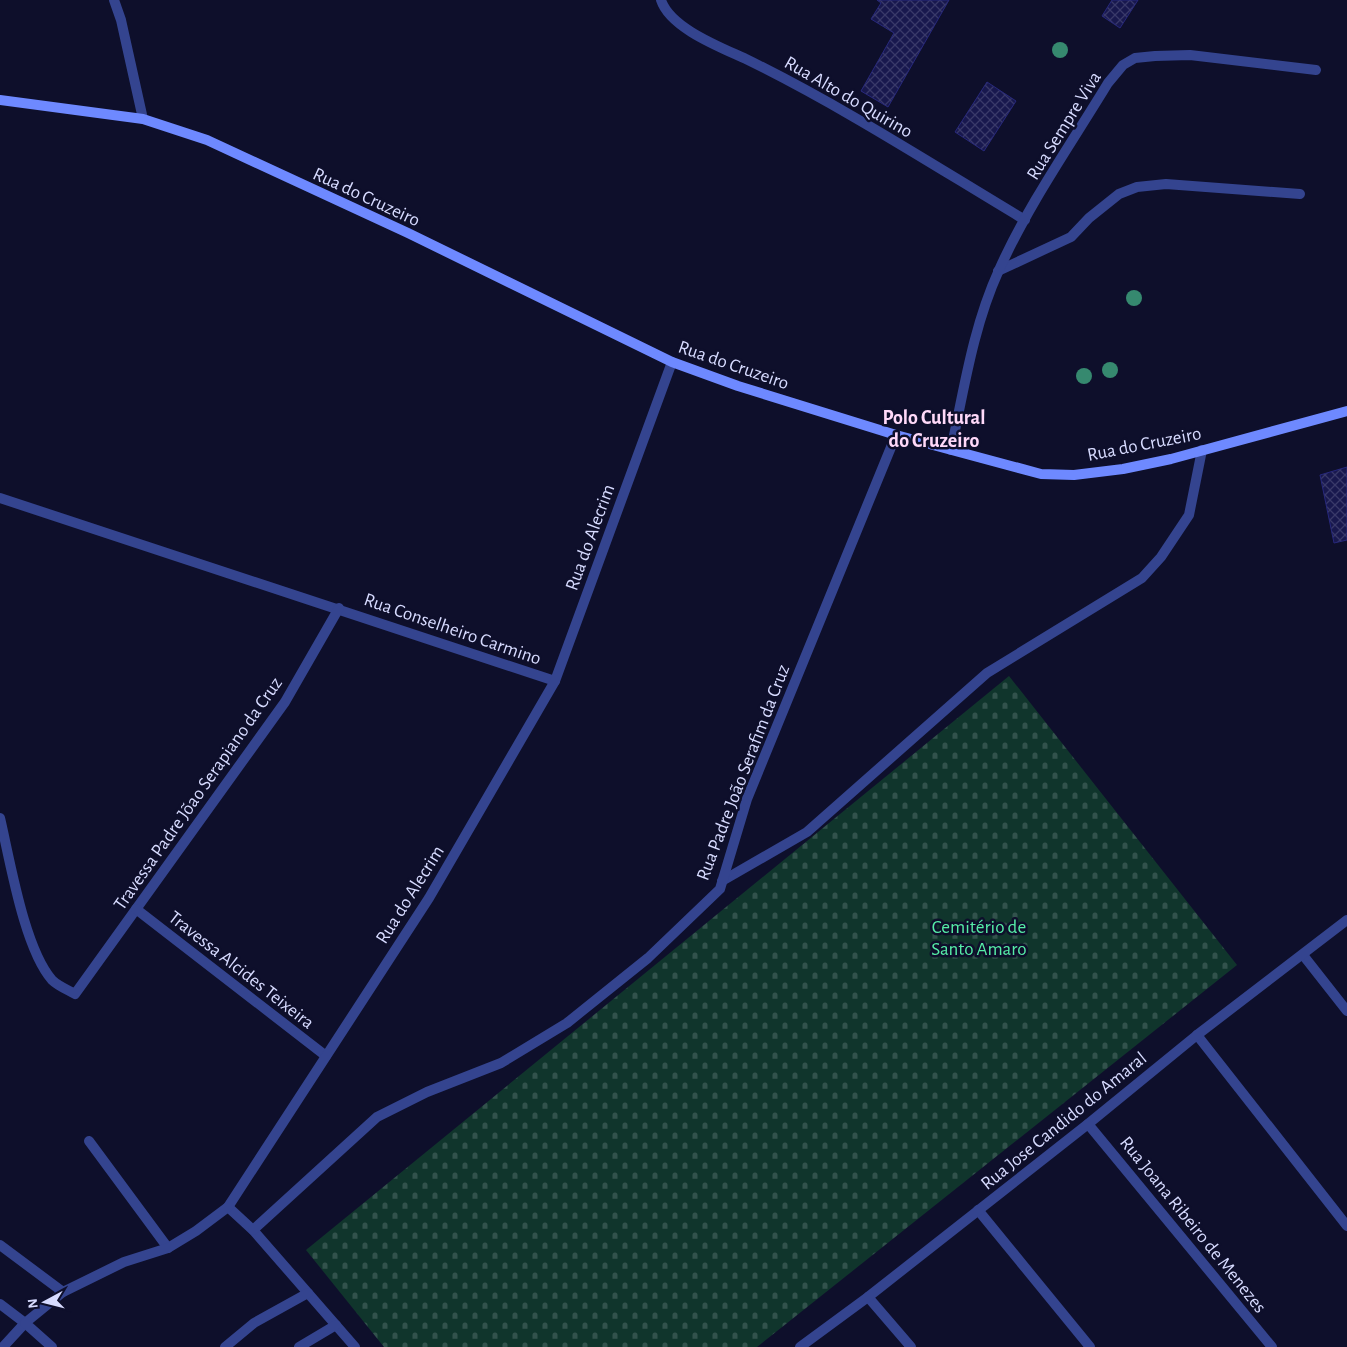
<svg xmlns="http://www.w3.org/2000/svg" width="1347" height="1347" font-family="'Alegreya Sans',sans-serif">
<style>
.cemetery{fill:url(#cemetery-stones)}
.building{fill:url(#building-cross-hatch);stroke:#27287c}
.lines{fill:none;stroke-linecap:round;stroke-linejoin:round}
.minor{stroke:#34448f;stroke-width:10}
.secondary{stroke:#6e89ff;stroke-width:10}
.tree{fill:#36896f}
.labels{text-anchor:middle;stroke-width:5;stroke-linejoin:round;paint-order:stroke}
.street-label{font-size:19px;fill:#d7dbff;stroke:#0e0f2b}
.park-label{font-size:19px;fill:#56eda7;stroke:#0e0f2b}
.neighbourhood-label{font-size:20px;font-weight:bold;fill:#ffd9f9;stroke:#0e0f2b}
</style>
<defs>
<pattern id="cemetery-stones" width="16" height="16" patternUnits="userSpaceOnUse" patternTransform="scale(1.25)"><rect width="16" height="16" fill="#10352c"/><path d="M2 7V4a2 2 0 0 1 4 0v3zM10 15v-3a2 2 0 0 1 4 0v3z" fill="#32524c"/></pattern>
<pattern id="building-cross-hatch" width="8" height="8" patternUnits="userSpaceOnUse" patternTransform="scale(1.25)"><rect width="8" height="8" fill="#18184e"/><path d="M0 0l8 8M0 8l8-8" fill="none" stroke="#393969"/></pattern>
</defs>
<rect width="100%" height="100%" fill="#0e0f2b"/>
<!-- cemetery -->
<path class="cemetery" d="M1009,676l228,289 -480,382h-373l-78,-97z"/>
<!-- building -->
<g class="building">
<path d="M877,0h72l-61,107 -27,-16 33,-58 -23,-14 10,-16z"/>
<path d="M1112,0h26l-18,28 -18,-12z"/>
<path d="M987,82l29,19 -32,50 -29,-19z"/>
<path d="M1347,467v73l-13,3 -14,-68z"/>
</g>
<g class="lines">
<!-- minor -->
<g class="minor">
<path d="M114,0l7,20 22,99"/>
<path d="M661,0c9,28 59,47 85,59 96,47 187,106 279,161"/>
<path d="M998,271l73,-34 18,-19 30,-24 18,-7 29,-3 134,10"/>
<path d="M951,450c13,-61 22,-123 48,-180 29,-65 72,-126 109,-187l15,-18 12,-7 20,-2 35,-1 126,15"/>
<path d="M0,498l555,183"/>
<path d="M0,818c10,42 24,130 52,162 6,6 16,10 23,14l210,-292 54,-94"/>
<path d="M722,881l85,-49 180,-159 155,-95 19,-21 28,-42 13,-65"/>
<path d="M136,909l190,147"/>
<path d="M1303,955l44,56"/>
<path d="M1197,1035l150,191"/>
<path d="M1088,1124l184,223"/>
<path d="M89,1141l79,107"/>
<path d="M228,1207l25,23 102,117"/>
<path d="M978,1210l112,137"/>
<path d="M253,1230l124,-113 50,-25 74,-29 66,-40 81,-65 72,-69 27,-90 149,-364"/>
<path d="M0,1245l63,47"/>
<path d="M868,1297l43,50"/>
<path d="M0,1304l25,19 -22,24"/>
<path d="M52,1347l-27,-24 38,-31 61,-30 44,-14 28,-17 32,-24 201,-309 126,-217 117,-319"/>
<path d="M225,1347l29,-24 54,-30"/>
<path d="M299,1347l37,-22"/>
<path d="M800,1347l68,-50 220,-173 109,-89 150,-115"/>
</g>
<!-- secondary -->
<path class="secondary" d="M0,100l143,19 64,21 201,93 264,129 66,24 158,49 145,39 33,1 49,-6 48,-10 176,-48"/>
</g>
<!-- trees -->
<g class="tree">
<circle cx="1060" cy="50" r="8"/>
<circle cx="1134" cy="298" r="8"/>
<circle cx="1110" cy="370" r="8"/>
<circle cx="1084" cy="376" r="8"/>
</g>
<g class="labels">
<!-- street labels -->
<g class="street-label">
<text transform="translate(849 96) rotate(30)" y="7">Rua Alto do Quirino</text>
<text transform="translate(1063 125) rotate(-58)" y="7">Rua Sempre Viva</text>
<text transform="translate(367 196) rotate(25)" y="7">Rua do Cruzeiro</text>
<text transform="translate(734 364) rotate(19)" y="7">Rua do Cruzeiro</text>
<text transform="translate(1144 443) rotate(-11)" y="7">Rua do Cruzeiro</text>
<text transform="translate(589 537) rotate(-70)" y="7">Rua do Alecrim</text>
<text transform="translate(453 628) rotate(19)" y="7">Rua Conselheiro Carmino</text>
<text transform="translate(742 772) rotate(-69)" y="7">Rua Padre João Serafim da Cruz</text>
<text transform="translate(197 793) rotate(-55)" y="7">Travessa Padre Jõao Serapiano da Cruz</text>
<text transform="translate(409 894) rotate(-58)" y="7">Rua do Alecrim</text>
<text transform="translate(242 969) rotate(38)" y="7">Travessa Alcides Teixeira</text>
<text transform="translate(1063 1120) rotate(-39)" y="7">Rua Jose Candido do Amaral</text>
<text transform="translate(1194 1224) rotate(51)" y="7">Rua Joana Ribeiro de Menezes</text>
</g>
<!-- park labels -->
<g class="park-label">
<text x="979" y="933">Cemitério de<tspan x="979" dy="22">Santo Amaro</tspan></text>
</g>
<!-- neighbourhood labels -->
<g class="neighbourhood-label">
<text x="934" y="424">Polo Cultural<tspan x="934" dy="23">do Cruzeiro</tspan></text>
</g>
</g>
<!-- north arrow -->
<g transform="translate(45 1302) rotate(263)" stroke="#0e0f2b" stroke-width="4" paint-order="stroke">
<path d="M0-4L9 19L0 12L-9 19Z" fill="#d7dbff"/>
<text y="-8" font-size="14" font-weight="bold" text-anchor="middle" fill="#d7dbff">N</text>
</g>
</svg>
